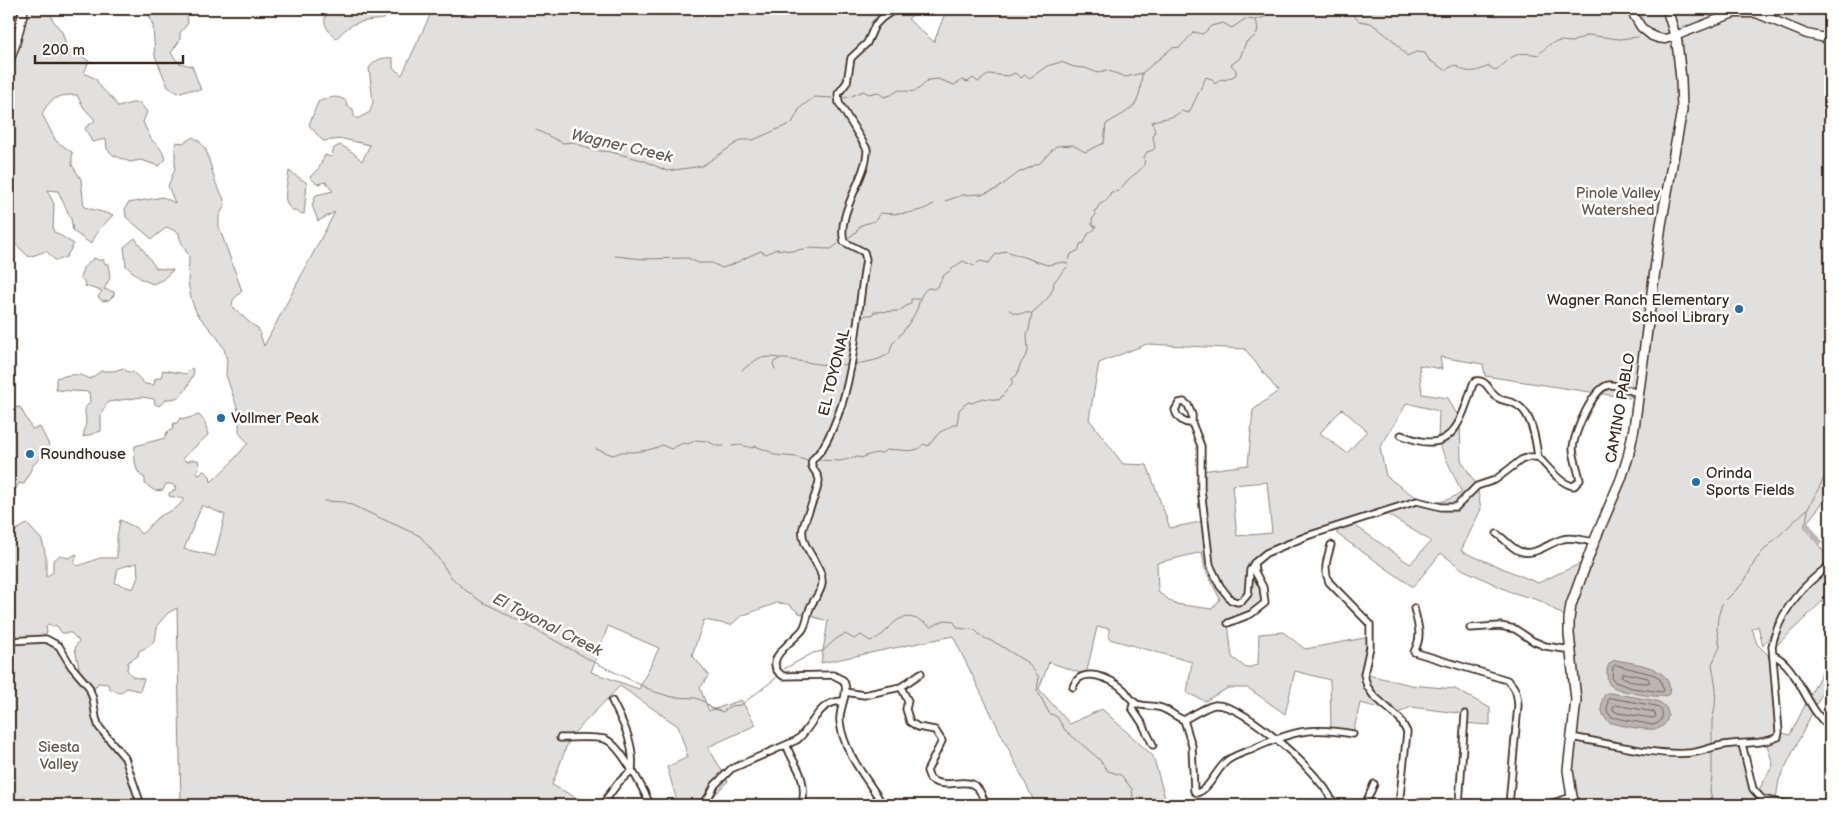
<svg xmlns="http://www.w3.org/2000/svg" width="1839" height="814" font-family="'Balsamiq Sans',sans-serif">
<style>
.green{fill:#e2e0de;stroke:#8e857e;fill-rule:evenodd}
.water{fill:#bcb6b3;stroke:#887e77}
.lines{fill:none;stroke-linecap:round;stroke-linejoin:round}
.shore{stroke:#6f625a;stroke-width:1}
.stream{stroke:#887e77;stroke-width:1}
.canal{stroke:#bcb6b3;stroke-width:5}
.street-casing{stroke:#3b2a1e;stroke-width:9}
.secondary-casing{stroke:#3b2a1e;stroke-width:11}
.primary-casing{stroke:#3b2a1e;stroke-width:12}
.street{stroke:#fff;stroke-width:5.5}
.secondary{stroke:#fff;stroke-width:8}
.primary{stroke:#fff;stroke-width:9}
.poi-dot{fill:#1f6fb2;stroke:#fff;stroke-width:2}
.labels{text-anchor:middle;stroke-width:5;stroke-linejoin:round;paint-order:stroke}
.park-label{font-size:15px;fill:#65584e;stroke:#fff}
.poi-label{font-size:15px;fill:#3b2a1e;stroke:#fff;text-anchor:start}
.street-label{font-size:15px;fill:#3b2a1e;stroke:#fff}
.water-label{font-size:16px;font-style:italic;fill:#685b52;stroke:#fff}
</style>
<rect width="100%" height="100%" fill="#fff"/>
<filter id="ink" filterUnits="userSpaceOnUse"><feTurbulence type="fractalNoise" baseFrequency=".02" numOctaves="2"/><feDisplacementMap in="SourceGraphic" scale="10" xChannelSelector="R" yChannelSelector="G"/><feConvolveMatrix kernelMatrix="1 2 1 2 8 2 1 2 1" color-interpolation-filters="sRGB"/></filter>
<g filter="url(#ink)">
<!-- green -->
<g class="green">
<path d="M9,9h15l-3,16 16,-16h15v10l10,13 5,15 22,14 -5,12 12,6c5,12 15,15 22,28l14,-4h8l7,9 -4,10 8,17 9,9 6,11 -7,7 -18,-6 -11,2 -17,-7 -6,-6 -1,-10 -14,3 -7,-14 10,-8 -11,-12 -7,-13c-19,0 -26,2 -35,19l14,27 16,11v13l9,14 3,28 29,8 -14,15 -8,14 -18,-13 -2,-12 -13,-28 -11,-1 7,14 -1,27 21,13 -8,13 -10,4 -10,-10 -17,6 -20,-19z"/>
<path d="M147,9h39l2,14 -8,10v7l-9,13 8,10 13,3 9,24h-14l-9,3 -10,-6 -13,-31 -2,-30z"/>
<path d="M328,9h59l1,1 -4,9c-25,3 -31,1 -48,20 -10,-11 -15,-16 -8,-30z"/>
<path d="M433,9h485l-10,10 26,23 11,-29 -5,-4h890v485l-26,32 26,34v34l-55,53 3,-15 -2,-13 -4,14 -9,13 -5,-20 -6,3 5,15 11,11 8,37 3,40 11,3 40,-79v21l-51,103 -4,25h-194c-14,-28 -6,-60 -6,-90 0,-32 -4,-65 -6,-96l-28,-18 -30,-9 -49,-23 -21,-16 -28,34 -76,-53 1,-8 -72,27 -12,10 9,24 2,16 -14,11 -23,9 4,34 14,11 12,-3 1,-31 24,-2 22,17 65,-12 -6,37 47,11 44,4 35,19v17l-26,-2 1,-9 -54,-7 -17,8 -4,-4 -30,-8 -7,31 -22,-4 -1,-50 -35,-9 -10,43 -37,-26h-20l-23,13 -18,-8 5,-31 -83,-23v-11l-12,-1 -11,48 -37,-13 -10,27 31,35 32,-15 51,47 14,49h-131l-83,-169 -132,27 7,-42 -29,-8 -11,-9 -11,-1 -36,13 -10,9 -27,-5 -12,35 17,20 -9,13 9,23 32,-11 15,25 -48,22 20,34 -18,19 3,5h-39l3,-4 -10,-34 21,-10 -10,-31 -58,-40 -50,51 -18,48 35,18v2h-406l-4,-197 -9,5 -10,11 -3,15 -4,6 -12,6 -1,5 -10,6 -1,8 6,7 11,2 -4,12 -13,-3 -7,5 -10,-4 -2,-5 -10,-1 -6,10 7,34 19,22 23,56h-132v-181c9,-10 5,-20 2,-32l-2,-1v-57l18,-10 15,16 4,17v20l7,-5v-11l7,-6 8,3 9,-4 -3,9 4,3 22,-8h17v-21l3,-17 15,7 6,7c7,-4 8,-9 14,-14 10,-9 21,-8 29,-21l-15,-3v-3l6,-3 1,-2 -4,-4h-6l-3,6 -8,1 -10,-7v-6c-11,-4 -11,-21 -10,-32l30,-8 2,-6 5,-2 2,-7h3l3,-5 5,1 14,-4 6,7 3,13 -25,23 3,4 5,-2h7l1,9 -3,3 1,2 3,1 2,-4 4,1 4,4 1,6 18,-17 19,-22 -9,-10v-20l-13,-38 1,-14 -3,-12 -7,-12 -20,-23 -6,-15 -3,-17 1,-25 -9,-18 -1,-6 -12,-6 -15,12 -26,-22 -1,-8 3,-6 35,-6 12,6 -7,-17 7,-17v-21l2,-6 6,1 10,-6 6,4 7,9 10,34 7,13 2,8 -6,11v11l23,64 -9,9 -1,6 19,18 7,4 6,18 71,-134 -17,9 -6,-16 4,-10 17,-4 -7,-9 -9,2 -7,-7 9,-9 6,-13 6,2 3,-9 6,-3c9,4 16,9 22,16l8,-16 -27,-6 -20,2 -14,-16 9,-23c11,-4 18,-8 28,-1l1,5 6,3 1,7 3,3 13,-7 3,-10 -4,-34c7,-9 13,-11 24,-10v10l9,7zM1147,344l98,5 33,42 -25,19 -5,55 -47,6 4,50 -35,7 -23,-63 -24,-1 -34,-45 10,-56zM1440,357l43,7 2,12 144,22 8,-5 -16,86 -33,81 -50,23 -77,-32 20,-42 -4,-23 -16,-26 -1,-40 -12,-22 -26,-4 -3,-29 23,4zM1407,403l32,8 -1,30 24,52c-8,3 -18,10 -27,9 -19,-1 -35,-16 -49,-26l-6,-28zM1342,409l25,22 -20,22 -27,-20zM1267,482l5,51 -35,3 -5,-51zM202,505l23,10 -10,41 -31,-7zM1383,512l48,29 -21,23 -60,-42zM1202,552l3,17 15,30 -8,10 -37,-5 -17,-12 -1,-29zM137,563l1,14 -5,12 -18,-6 3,-15zM50,624l2,3 4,-2 6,8h9l8,8 -3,4 -1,4 6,28 -28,-35 -14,-4 8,-5 -1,-7zM608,626l51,22 -20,41 -48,-17zM1766,741l7,24 -16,28 -9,-21 -6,-28z"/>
<path d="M289,171l18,12 -3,31c-27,-5 -17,-24 -15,-43z"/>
<path d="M135,238l21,30 17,2 -11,10 -9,4 -12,-5 -15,-13 -2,-19z"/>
<path d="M94,258l7,3 2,-2 2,5h3l2,14 -6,11 10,3v3l-5,5 -7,1 -4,-4 4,-6 -17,-5 -1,-5 -4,-3 3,-10z"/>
<path d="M123,368l5,4h5l12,12 9,1 1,-6 6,-2 2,-7 23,4 6,-6 2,5c-7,13 -9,27 -27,26l-8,7 -4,-2 -1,-5 -12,-2 -34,5 -7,11v18l-18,6c1,-5 3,-12 3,-17 -1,-9 -3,-11 4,-18l-1,-10 -33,-2v-12c12,-3 23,-6 34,1l11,-8h13z"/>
<path d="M9,406l4,2 7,-1 12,22 8,-2 9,18 -4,9 -12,11 -9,19 -5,-1 -4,7 -6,5z"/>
</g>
<!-- water -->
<g class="water">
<path d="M1616,660c19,4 58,6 53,34 -6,6 -49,-2 -58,-8 -4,-3 -4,-10 -4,-15 1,-6 2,-9 9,-11z"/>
<path d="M1606,693h5l46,8c7,3 11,7 11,15 -1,5 -4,11 -9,12 -9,4 -41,-3 -50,-6 -9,-7 -10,-20 -3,-29z"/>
</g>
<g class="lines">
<!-- shore -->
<g class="shore">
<path d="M1616,665l39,10 5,4 4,12 -2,1 -30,-4 -17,-6 -3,-4 1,-11z"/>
<path d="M1624,673l24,5 2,4 -3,1 -14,-1 -12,-6z"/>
<path d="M1611,698l45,8 6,5c1,8 -1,12 -9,14l-42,-8 -4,-6 1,-12z"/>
<path d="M1616,705l38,7 2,4 -3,2 -35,-5 -5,-3v-3z"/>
</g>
<!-- stream -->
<g class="stream">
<path d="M1326,9l25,4 8,8 12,2 23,18 13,15 9,-4 9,1 4,7 16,10 10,-5c13,10 20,7 34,1l7,5c16,-14 19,-21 42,-16l12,-11 10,-3 12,1 16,-7 31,4 19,-2"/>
<path d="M844,98l8,-2 11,-5 6,3 9,-2 6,5 7,-2 8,-5c16,3 18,2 29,-10l10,-1 16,6 8,-5 6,2 5,-4 5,4 11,-8 19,2 7,-3 6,5 4,-3 5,3 17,-12 14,-4 13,5 11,1 13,5 8,-3 20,7 16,-4 30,-25 8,-1 14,-15 9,2 8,-8 12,-3 9,5 13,-9 10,1 10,-3 2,-8"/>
<path d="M536,130l27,13 10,-1 19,8 19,2 31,8 25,11 35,-5 39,-26h12l39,-17 8,-15 14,-11 18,1"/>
<path d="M945,201l18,-6 20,-1 14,-5 21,-16 22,-10 16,-17 17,-1 12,7 19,-9 2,-19c30,-18 33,-15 36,-51"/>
<path d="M848,238l7,-5 6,-8 14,-4 5,-8c18,2 38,1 54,-9"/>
<path d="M615,256l28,3 45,-1 10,5h14l10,5c15,-4 25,-12 39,-17l5,3 10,-5 17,2 15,-3 23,1 7,-5"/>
<path d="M1069,260l2,-6 8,-4 1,-6 4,-1 4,-9 7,-5 1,-2 -4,-2v-6l4,-4 -2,-4 3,-2 2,-4 8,-5 4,-8 8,-1c3,-4 6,-8 10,-12 7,-7 18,-10 15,-22l3,-5 6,-2 2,-2 -2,-11 2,-6 -3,-9c9,-5 21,-2 29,-11l8,2 17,-36 6,2 3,5 6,-5 4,1 11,-5v-5l-5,-5 9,-7 6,-16c11,-6 14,-9 10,-22"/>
<path d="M977,263l3,-2 9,2 6,-8 11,-4 41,14 16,-3 5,2"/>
<path d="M1009,310c8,6 13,2 22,3"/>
<path d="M863,317l3,-2h6l2,-3 25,-1 12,-8v-4h8"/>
<path d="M854,364c9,-1 30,-4 36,-12 1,-2 1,-6 2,-8 6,-5 23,-28 25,-35 3,-9 3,-15 11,-21l6,1 4,-3 5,-10 17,-13 3,-2 11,5"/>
<path d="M775,369l-2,-5 1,-2 5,-3"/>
<path d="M742,370l17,-12 13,-1 53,8 8,-1 14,1"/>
<path d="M1009,388l3,-3v-6l5,-4 3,-10 8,-13 -1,-18 2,-4 3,-17 16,-15 5,-9 1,-7 13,-15"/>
<path d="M732,446l9,-1 12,3 2,-2 16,6 3,3 23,2 10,4"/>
<path d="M596,449l17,6c4,-1 8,-4 12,-3 12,0 25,-1 37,-7l9,4 12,-6c5,2 8,0 12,-3l12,1 10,5h7"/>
<path d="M819,460l21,1 18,-4 3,1c7,-3 12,-5 21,-5 8,-8 25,1 36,-4 2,-1 4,-4 6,-5l4,2 12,-14c7,-2 10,-7 17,-8l2,-14 9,-8 5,1 9,-5 17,2 8,-10"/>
<path d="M324,501l21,1 75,34 19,23 11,17 14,13 18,13 15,7 99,54 59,29 17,5 24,1 9,4 6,6 12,4 7,-6 11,-1 35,-27"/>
<path d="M1806,523l2,-14"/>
<path d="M784,669l29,-16 10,-2 13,-12 9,-5 9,5 7,-4 9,6c16,-5 17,-14 28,-21 11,-7 25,1 33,7l14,-7 8,1 5,7 17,2 7,7 16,7 30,19 11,14 -2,13 12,23 8,4 8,13 33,28 10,13 13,4 11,14 2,16"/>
<path d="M1712,745v-24l3,-14 1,-19 -4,-24 8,-17 -3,-18 1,-12 4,-13 22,-22 11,-21 8,-10 46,-44 21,-41"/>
<path d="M1712,749v28l-2,13 3,15"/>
</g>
<!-- canal -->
<path class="canal" d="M1806,523l14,19"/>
<defs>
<g id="street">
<path d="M1192,423c-8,1 -15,-5 -17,-13l4,-7 5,-1 4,3 4,10v8l9,23v43l9,76 10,21 11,14 6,2 5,-1 6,-7 2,-24 4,-7"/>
<path d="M1401,435c8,3 18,7 27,7 30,2 38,-37 45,-58l3,-3c10,-2 13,9 19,15 7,6 15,4 22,9 15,8 19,36 21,52"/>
<path d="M1497,534c8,5 13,13 22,17 16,6 29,-8 44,-12 9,-3 22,2 31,3"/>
<path d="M1331,545c-4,14 -8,24 -2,37l41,42v23l-6,27 3,12 6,9 27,24 7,13 -8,73"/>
<path d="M1414,608c4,18 9,27 0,44l93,28c9,7 10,14 11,25l-9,100"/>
<path d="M1228,623l23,-9 14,-11 -2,-16 -8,-15 -1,-9 12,-10 41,-17 110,-35 24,6h15l21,-21 18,-6 26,-20 8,-3h9c9,9 23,28 36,29l6,-6c-2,-10 -6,-21 -7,-31 0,-14 20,-62 36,-64 5,-1 22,6 29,8"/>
<path d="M1470,628l30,-2 15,3 18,12 12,5 26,4"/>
<path d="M9,641l37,-2 13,7 12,20 18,21 4,12 3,19 3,9 26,31 16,47"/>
<path d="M1773,655c25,10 33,55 57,72"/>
<path d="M901,687l7,14 -2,8 4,13 8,5 17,3 7,11 -15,30 3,8c21,15 46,-14 55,26"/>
<path d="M1073,687c7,-22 39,-9 51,3 4,4 7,11 13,14 8,3 19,1 27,5 7,3 12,8 20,11l8,26 2,45 3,2c14,-5 19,-24 31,-33 7,-5 17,-8 25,-11 39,-18 58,-23 100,-15"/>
<path d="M845,692l19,3 37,-8 20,-14"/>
<path d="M1134,702l-2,6 10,15 11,22"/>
<path d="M1184,720c7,-4 23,-14 31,-15 29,-1 90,58 108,81 5,6 8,13 12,19"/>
<path d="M1571,737c36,6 83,19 119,16 12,-1 23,-7 34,-8 18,-3 37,0 54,-8l1,-5 -7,-86c7,-34 31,-61 58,-81"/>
<path d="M560,738c14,0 30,-2 44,1 15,3 40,51 46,66"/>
<path d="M1742,744l11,45 9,10 28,6"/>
<path d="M787,746c2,7 5,12 9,19 7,12 9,27 6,40"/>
<path d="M608,805l-1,-7 11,-15 14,-13c3,-25 -9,-48 -20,-69"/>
<path d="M701,805l7,-7 7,-13 16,-16 66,-29c17,-14 20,-39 46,-39"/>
<path d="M883,805c-16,-27 -39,-51 -43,-83 -2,-14 11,-30 3,-42l-10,-5 -50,1c-24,-16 13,-36 20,-47 4,-6 4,-14 7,-21 3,-8 11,-15 12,-24 2,-20 -23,-36 -19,-56 4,-16 13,-30 16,-47 1,-7 -10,-13 -7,-20 2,-4 7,-8 10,-12 8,-13 15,-30 20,-45 14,-47 16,-97 24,-145l-2,-7 -20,-10c-8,-30 24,-66 23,-93l-28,-46 -1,-9 9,-12 4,-24 16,-15 8,-18 7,-7 13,-9"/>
<path d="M1365,805l9,-21"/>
<path d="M1459,805l6,-91"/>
<path d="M1546,805l26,-8"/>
</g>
<g id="secondary">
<path d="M1630,9l11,18 11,9 6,2 7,1 10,-3 59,-23h22l51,21 23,5"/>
<path d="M9,61l6,-16 9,-36"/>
</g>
<path id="primary" d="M1576,805l-4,-8 -4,-27 8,-70 -7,-66v-15l2,-14 23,-63 27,-63 7,-22 6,-29 27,-203 21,-115 -1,-31 -4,-37 -10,-33"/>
</defs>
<!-- street casing -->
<use href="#street" class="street-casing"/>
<!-- secondary casing -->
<use href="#secondary" class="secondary-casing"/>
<!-- primary casing -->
<use href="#primary" class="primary-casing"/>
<!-- street -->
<use href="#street" class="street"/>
<!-- secondary -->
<use href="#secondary" class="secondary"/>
<!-- primary -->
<use href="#primary" class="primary"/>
</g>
</g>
<!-- markers -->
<g class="poi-dot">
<circle cx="1739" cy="309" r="5"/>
<circle cx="221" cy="418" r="5"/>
<circle cx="30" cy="454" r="5"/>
<circle cx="1696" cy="482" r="5"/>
</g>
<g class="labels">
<!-- park labels -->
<g class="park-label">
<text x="1618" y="198">Pinole Valley<tspan x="1618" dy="17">Watershed</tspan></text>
<text x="59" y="752">Siesta<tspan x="59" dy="17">Valley</tspan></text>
</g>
<!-- poi labels -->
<g class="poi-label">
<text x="1729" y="305" text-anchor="end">Wagner Ranch Elementary<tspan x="1729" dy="17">School Library</tspan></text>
<text x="231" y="423">Vollmer Peak</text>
<text x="40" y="459">Roundhouse</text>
<text x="1706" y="478">Orinda<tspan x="1706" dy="17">Sports Fields</tspan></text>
</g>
<!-- street labels -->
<g class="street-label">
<text transform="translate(834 372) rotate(-76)" y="5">EL TOYONAL</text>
<text transform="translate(1620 408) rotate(-80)" y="5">CAMINO PABLO</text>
</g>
<!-- water labels -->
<g class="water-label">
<text transform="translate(622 145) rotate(13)" y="6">Wagner Creek</text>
<text transform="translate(548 624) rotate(27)" y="6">El Toyonal Creek</text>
</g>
</g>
<!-- margin -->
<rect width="1839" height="814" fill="none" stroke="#fff" stroke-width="30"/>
<rect x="15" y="15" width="1809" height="784" fill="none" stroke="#3b2a1e" stroke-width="2" filter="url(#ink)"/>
<!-- scale -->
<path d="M35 55v8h148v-8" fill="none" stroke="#3b2a1e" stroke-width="2.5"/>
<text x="42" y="55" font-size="15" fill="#3b2a1e" stroke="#ffffff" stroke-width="4" paint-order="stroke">200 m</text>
</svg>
